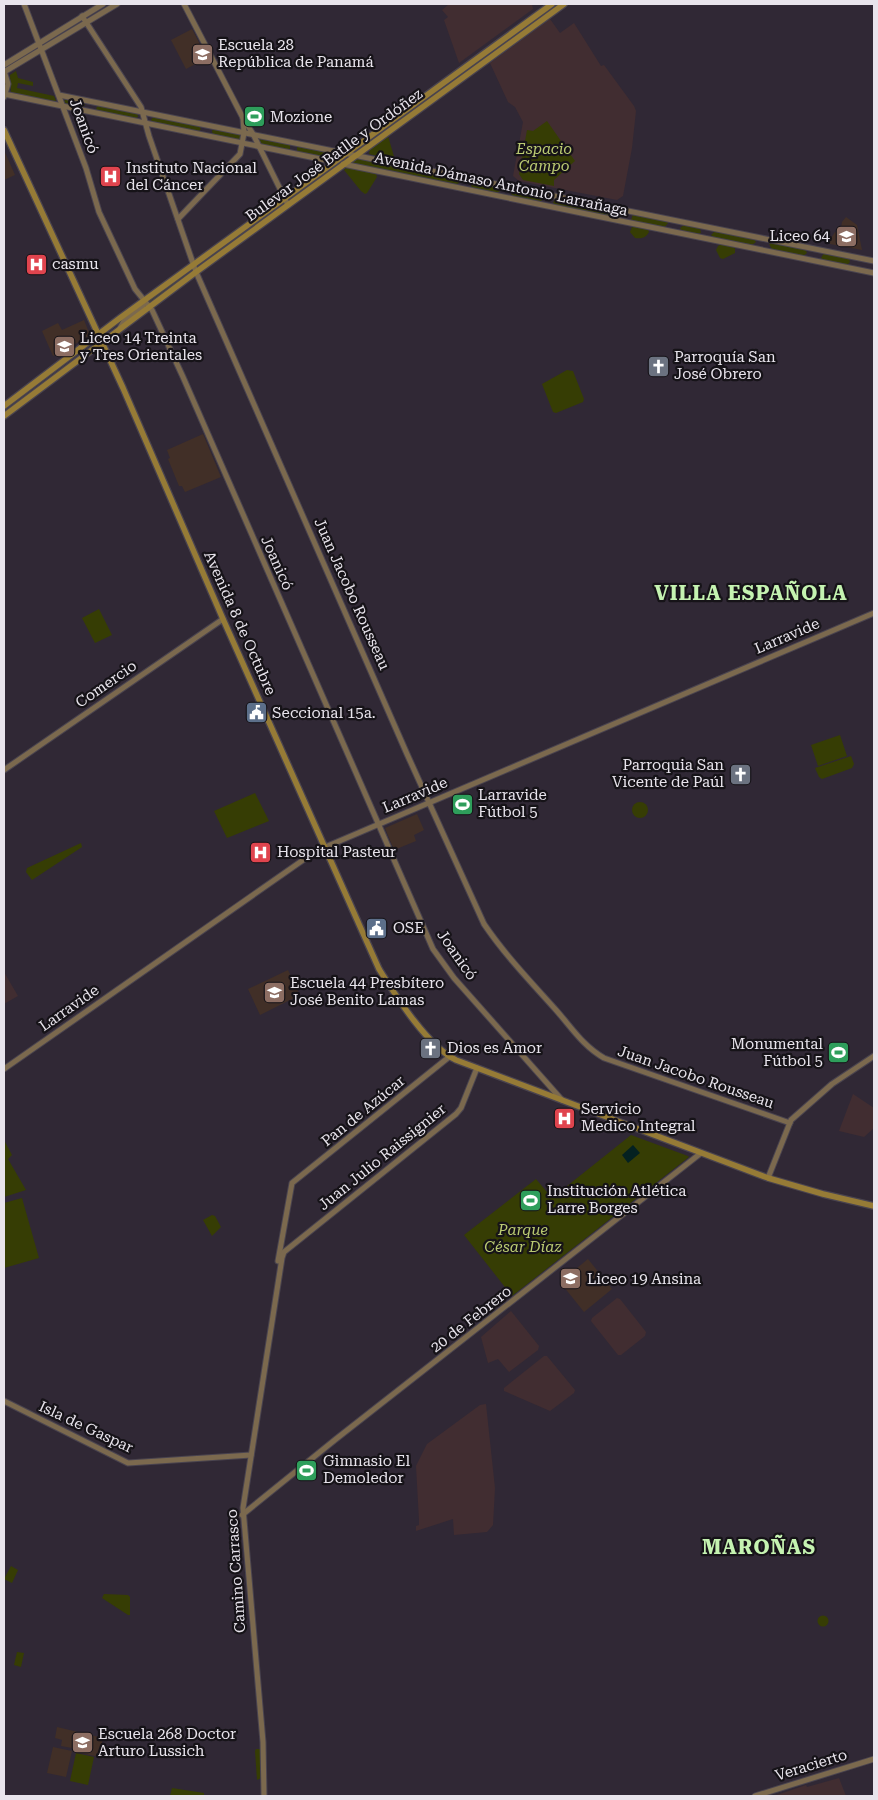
<svg xmlns="http://www.w3.org/2000/svg" width="878" height="1800" font-family="'Roboto Serif',serif">
<style>
.industrial{fill:#412d31}
.education{fill:#412f27}
.green{fill:#363d04}
.water{fill:#042121}
.lines{fill:none;stroke-linecap:round;stroke-linejoin:round}
.secondary-casing{stroke:#4a444f;stroke-width:7}
.primary-casing{stroke:#4a444f;stroke-width:8}
.secondary{stroke:#7b694e;stroke-width:5}
.primary{stroke:#967b36;stroke-width:5.5}
.labels{text-anchor:middle;stroke-width:4.5;stroke-linejoin:round;paint-order:stroke}
.poi-label{font-size:15px;fill:#e8e4ec;stroke:#161318;text-anchor:start}
.street-label{font-size:15px;fill:#e8e4ec;stroke:#161318}
.park-label{font-size:15px;font-style:italic;fill:#bbcb72;stroke:#161318}
.district-label{font-size:20px;font-weight:bold;letter-spacing:1px;fill:#c5f3b1;stroke:#161318}
</style>
<rect width="100%" height="100%" fill="#302835"/>
<!-- industrial -->
<g class="industrial">
<path d="M449,4h83l1,5 -74,54 -15,-43 4,-3 -6,-7z"/>
<path d="M550,19l10,14 14,-10 27,43 3,-1 30,41 2,5 -4,37 -9,48 -6,4 -98,-19 -6,-5 10,-54 -8,-15 -7,-5 -18,-39z"/>
<path d="M4,972l14,24 -14,8z"/>
<path d="M853,1094l21,14v20l-10,9 -25,-6z"/>
<path d="M617,1298l3,1 26,33 -1,4 -24,19h-3l-27,-34 1,-3z"/>
<path d="M511,1311l28,35 -1,4 -29,22 -11,-13 -10,4 -7,-26z"/>
<path d="M544,1356h3l28,34 -1,3 -24,18 -46,-20v-3z"/>
<path d="M486,1404l9,84 -2,37 -6,7 -33,3 -1,-16 -37,12v-5l3,-1v-5l-3,-54 11,-22 53,-39z"/>
<path d="M839,1778l7,18h-72l32,-11 1,2z"/>
</g>
<!-- education -->
<g class="education">
<path d="M192,29l15,29 -21,11 -15,-29z"/>
<path d="M4,150l11,25 -11,5z"/>
<path d="M846,217l11,8 5,25 -32,-6 -1,-3 6,-9 5,1 2,-11z"/>
<path d="M84,320l6,15 -21,13 -16,8 -11,-25 16,-8 4,7z"/>
<path d="M203,434l18,43 -36,15 -3,-6h-3l-11,-27 2,-1 -3,-8z"/>
<path d="M417,814l7,16 -10,5 2,6 -22,9 -9,-22z"/>
<path d="M288,970l12,25 -40,20 -12,-26z"/>
<path d="M588,1259l24,30 -28,23 -24,-30z"/>
<path d="M57,1727l46,11 -4,19 -27,-6 -6,26 -19,-4 6,-26 19,4v-3l-11,-2 1,-6 -7,-2z"/>
</g>
<!-- green -->
<g class="green">
<path d="M556,4h3l-132,95v-1z"/>
<path d="M16,71l2,7 15,4v4l-15,-3 -1,5 37,8 2,5 -2,1 -43,-8 -1,-19z"/>
<path d="M66,99l17,3 2,3 -4,3 -14,-3 -3,-4z"/>
<path d="M420,103l1,1 -64,48 -2,-1z"/>
<path d="M98,105l39,8 1,4 -4,2 -36,-8 -2,-2z"/>
<path d="M154,116l45,10 2,3 -3,3 -46,-9 -1,-3z"/>
<path d="M547,121l28,40 -21,19v6l-31,-6 -4,-6 8,-44 6,1z"/>
<path d="M213,129l28,5v6l-28,-5 -1,-4z"/>
<path d="M388,136l7,24 -26,-6 1,-5z"/>
<path d="M258,138l32,6v6l-28,-5z"/>
<path d="M299,146l41,8 -8,5 -35,-7v-5z"/>
<path d="M358,158l99,20 3,4 -4,3 -104,-22z"/>
<path d="M334,166l1,1 -47,34v-3z"/>
<path d="M347,167l29,7 1,3 -10,16 -2,1 -4,-3 -17,-21z"/>
<path d="M474,182l25,5 2,3 -4,3 -25,-5 -1,-3z"/>
<path d="M513,190l28,5 2,4 -3,3 -27,-5 -2,-4z"/>
<path d="M555,199l62,12 2,1 1,4 -3,2 -61,-13 -3,-2z"/>
<path d="M279,205l-20,18 -57,42 25,-22z"/>
<path d="M633,214l35,7v2l-4,5 -30,-7 -3,-1z"/>
<path d="M684,225l16,3 1,5 -3,1 -16,-3 -2,-3z"/>
<path d="M634,226l14,3 1,3c-3,6 -8,7 -14,6l-5,-6 2,-5z"/>
<path d="M715,231l39,8 2,3 -4,3 -37,-7 -4,-3z"/>
<path d="M773,242l32,7 2,4 -4,3 -31,-7 -3,-5z"/>
<path d="M721,244l14,4v5l-12,6 -3,-1 -4,-8 2,-4z"/>
<path d="M824,253l25,6 1,3 -3,3 -23,-5 -3,-2z"/>
<path d="M191,269l2,2 -43,31 -1,-1z"/>
<path d="M567,370l6,1 11,28 -1,3 -27,11 -3,-1 -11,-28z"/>
<path d="M99,609l13,26 -17,8 -13,-25z"/>
<path d="M840,735l7,21 -29,10 -7,-21z"/>
<path d="M851,756l3,8 -2,4 -30,11 -3,-2 -4,-9z"/>
<path d="M255,793l14,28 -42,17 -13,-27z"/>
<circle cx="640" cy="810" r="8"/>
<path d="M81,843l1,4 -50,33 -6,-8 1,-4z"/>
<path d="M631,1135l57,21 1,1 -177,139 -48,-61 72,-56 16,19z"/>
<path d="M4,1140l8,15 -4,4 18,31 -22,7z"/>
<path d="M22,1198l17,60 -35,10v-65z"/>
<path d="M212,1215l3,1 6,11 -9,9 -9,-16z"/>
<path d="M11,1566l7,4 -6,13 -8,-4z"/>
<path d="M104,1594l24,1 2,2v18h-2l-26,-17z"/>
<circle cx="823" cy="1621" r="5.5"/>
<path d="M17,1652l7,1 -3,14 -7,-2z"/>
<path d="M256,1749h4l1,29 -4,2 -2,-29z"/>
<path d="M76,1753l18,4 -6,28 -18,-4z"/>
<path d="M172,1788l32,5v3h-34z"/>
</g>
<!-- water -->
<path class="water" d="M633,1145l7,8 -12,10 -6,-8z"/>
<g class="lines">
<defs>
<g id="secondary">
<path d="M24,4l62,164 13,44 36,77 17,21 31,67 250,572 21,29 108,122"/>
<path d="M184,4l59,114 10,16 35,71"/>
<path d="M82,16l59,91 8,29 47,136 211,482 77,170c21,31 47,58 72,86 16,18 27,36 48,48l186,65"/>
<path d="M4,65l99,-61"/>
<path d="M4,71l4,13 -4,13"/>
<path d="M4,72l113,-68"/>
<path d="M4,94l331,68"/>
<path d="M59,95l815,166"/>
<path d="M343,164l531,109"/>
<path d="M178,219l62,-65 4,-21 -1,-15"/>
<path d="M120,328l4,-7 19,-14 1,-6"/>
<path d="M4,770l219,-151"/>
<path d="M4,1069l312,-218 558,-238"/>
<path d="M768,1178l23,-58 41,-36 42,-28"/>
<path d="M278,1261l14,-78 157,-126"/>
<path d="M4,1401l124,62 123,-8"/>
<path d="M242,1515l94,-76 365,-286"/>
<path d="M264,1796l-1,-54 -20,-234 39,-250 2,-6 172,-138 5,-6 16,-40"/>
<path d="M755,1796l119,-37"/>
</g>
<g id="primary">
<path d="M4,130l119,258 100,231 156,350c17,27 48,77 77,91l312,118 55,16 51,12"/>
<path d="M4,406l116,-88 432,-314"/>
<path d="M4,416l192,-144 368,-268"/>
</g>
</defs>
<!-- secondary casing -->
<use href="#secondary" class="secondary-casing"/>
<!-- primary casing -->
<use href="#primary" class="primary-casing"/>
<!-- secondary -->
<use href="#secondary" class="secondary"/>
<!-- primary -->
<use href="#primary" class="primary"/>
</g>
<!-- icons -->
<defs>
<symbol id="school-square" viewBox="-11 -11 22 22"><rect x="-9" y="-9" width="18" height="18" rx="4" fill="#8d6e63" stroke="#161318"/><path d="M0-5L7-2L0 1L-7-2ZM-4 1L0 2.5L4 1V4Q0 6-4 4Z" fill="#fff"/></symbol>
<symbol id="stadium-square" viewBox="-11 -11 22 22"><rect x="-9" y="-9" width="18" height="18" rx="4" fill="#2e9e5b" stroke="#161318"/><path d="M0-5a6.5 5 0 1 0 0 10a6.5 5 0 1 0 0-10ZM-3.5-1.8h7v3.6h-7Z" fill="#fff"/></symbol>
<symbol id="hospital-square" viewBox="-11 -11 22 22"><rect x="-9" y="-9" width="18" height="18" rx="4" fill="#e0444e" stroke="#161318"/><path d="M-5-5h3v3.5h4V-5h3V5h-3V1.5h-4V5h-3Z" fill="#fff"/></symbol>
<symbol id="church-square" viewBox="-11 -11 22 22"><rect x="-9" y="-9" width="18" height="18" rx="4" fill="#6b7280" stroke="#161318"/><path d="M-1.2-6h2.4v3.5h3.3v2.4h-3.3V6h-2.4V-.1h-3.3v-2.4h3.3Z" fill="#fff"/></symbol>
<symbol id="civic-square" viewBox="-11 -11 22 22"><rect x="-9" y="-9" width="18" height="18" rx="4" fill="#5c6f8a" stroke="#161318"/><path d="M-.6-6.5H3V-4.5H.6V-3L4-1V1h2V6H-6V1h2V-1L-.6-3ZM-1.2 2.5V6h2.4V2.5Z" fill="#fff"/></symbol>
</defs>
<g fill-rule="evenodd">
<use href="#school-square" x="190" y="42" width="25" height="25"/>
<use href="#stadium-square" x="242" y="104" width="25" height="25"/>
<use href="#hospital-square" x="98" y="164" width="25" height="25"/>
<use href="#school-square" x="834" y="224" width="25" height="25"/>
<use href="#hospital-square" x="24" y="252" width="25" height="25"/>
<use href="#school-square" x="52" y="334" width="25" height="25"/>
<use href="#church-square" x="646" y="354" width="25" height="25"/>
<use href="#civic-square" x="244" y="700" width="25" height="25"/>
<use href="#church-square" x="728" y="762" width="25" height="25"/>
<use href="#stadium-square" x="450" y="792" width="25" height="25"/>
<use href="#hospital-square" x="248" y="840" width="25" height="25"/>
<use href="#civic-square" x="364" y="916" width="25" height="25"/>
<use href="#school-square" x="262" y="980" width="25" height="25"/>
<use href="#church-square" x="418" y="1036" width="25" height="25"/>
<use href="#stadium-square" x="826" y="1040" width="25" height="25"/>
<use href="#hospital-square" x="552" y="1106" width="25" height="25"/>
<use href="#stadium-square" x="518" y="1188" width="25" height="25"/>
<use href="#school-square" x="558" y="1266" width="25" height="25"/>
<use href="#stadium-square" x="294" y="1458" width="25" height="25"/>
<use href="#school-square" x="70" y="1730" width="25" height="25"/>
</g>
<g class="labels">
<!-- poi labels -->
<g class="poi-label">
<text x="218" y="50">Escuela 28<tspan x="218" dy="17">República de Panamá</tspan></text>
<text x="270" y="122">Mozione</text>
<text x="126" y="173">Instituto Nacional<tspan x="126" dy="17">del Cáncer</tspan></text>
<text x="830" y="241" text-anchor="end">Liceo 64</text>
<text x="52" y="269">casmu</text>
<text x="80" y="343">Liceo 14 Treinta<tspan x="80" dy="17">y Tres Orientales</tspan></text>
<text x="674" y="362">Parroquía San<tspan x="674" dy="17">José Obrero</tspan></text>
<text x="272" y="718">Seccional 15a.</text>
<text x="724" y="770" text-anchor="end">Parroquia San<tspan x="724" dy="17">Vicente de Paúl</tspan></text>
<text x="478" y="800">Larravide<tspan x="478" dy="17">Fútbol 5</tspan></text>
<text x="277" y="857">Hospital Pasteur</text>
<text x="393" y="933">OSE</text>
<text x="290" y="988">Escuela 44 Presbítero<tspan x="290" dy="17">José Benito Lamas</tspan></text>
<text x="823" y="1049" text-anchor="end">Monumental<tspan x="823" dy="17">Fútbol 5</tspan></text>
<text x="447" y="1053">Dios es Amor</text>
<text x="581" y="1114">Servicio<tspan x="581" dy="17">Medico Integral</tspan></text>
<text x="547" y="1196">Institución Atlética<tspan x="547" dy="17">Larre Borges</tspan></text>
<text x="587" y="1284">Liceo 19 Ansina</text>
<text x="323" y="1466">Gimnasio El<tspan x="323" dy="17">Demoledor</tspan></text>
<text x="98" y="1739">Escuela 268 Doctor<tspan x="98" dy="17">Arturo Lussich</tspan></text>
</g>
<!-- street labels -->
<g class="street-label">
<text transform="translate(84 126) rotate(70)" y="5">Joanicó</text>
<text transform="translate(334 155) rotate(-36)" y="5">Bulevar José Batlle y Ordóñez</text>
<text transform="translate(501 184) rotate(12)" y="5">Avenida Dámaso Antonio Larrañaga</text>
<text transform="translate(277 563) rotate(66)" y="5">Joanicó</text>
<text transform="translate(352 594) rotate(66)" y="5">Juan Jacobo Rousseau</text>
<text transform="translate(240 623) rotate(66)" y="5">Avenida 8 de Octubre</text>
<text transform="translate(787 636) rotate(-23)" y="5">Larravide</text>
<text transform="translate(106 684) rotate(-35)" y="5">Comercio</text>
<text transform="translate(415 795) rotate(-23)" y="5">Larravide</text>
<text transform="translate(457 955) rotate(55)" y="5">Joanicó</text>
<text transform="translate(69 1008) rotate(-35)" y="5">Larravide</text>
<text transform="translate(696 1077) rotate(19)" y="5">Juan Jacobo Rousseau</text>
<text transform="translate(363 1111) rotate(-39)" y="5">Pan de Azúcar</text>
<text transform="translate(382 1157) rotate(-39)" y="5">Juan Julio Raissignier</text>
<text transform="translate(471 1319) rotate(-38)" y="5">20 de Febrero</text>
<text transform="translate(86 1427) rotate(25)" y="5">Isla de Gaspar</text>
<text transform="translate(236 1571) rotate(-94)" y="5">Camino Carrasco</text>
<text transform="translate(811 1765) rotate(-17)" y="5">Veracierto</text>
</g>
<!-- park labels -->
<g class="park-label">
<text x="544" y="154">Espacio<tspan x="544" dy="17">Campo</tspan></text>
<text x="523" y="1235">Parque<tspan x="523" dy="17">César Díaz</tspan></text>
</g>
<!-- district labels -->
<g class="district-label">
<text x="751" y="600">VILLA ESPAÑOLA</text>
<text x="759" y="1554">MAROÑAS</text>
</g>
</g>
<!-- border -->
<rect width="878" height="1800" fill="none" stroke="#e8e4ec" stroke-width="10"/>
</svg>
